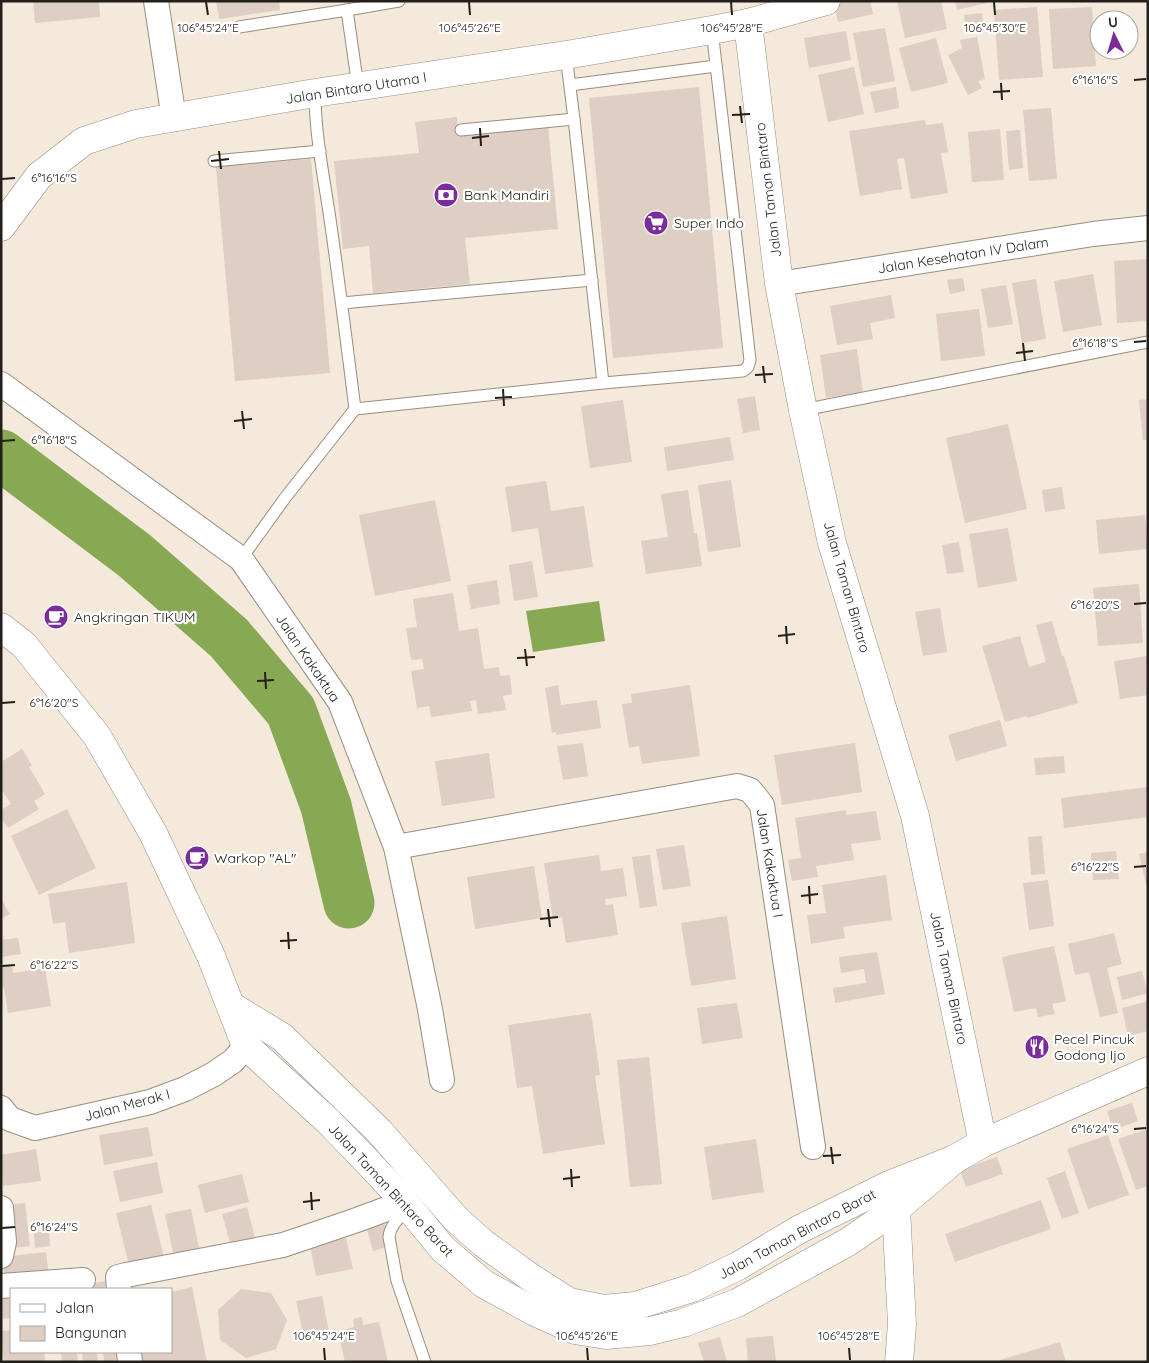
<svg xmlns="http://www.w3.org/2000/svg" width="1149" height="1363" font-family="Quicksand,sans-serif">
<style>
.water{fill:#87a953}
.lines{fill:none;stroke-linecap:round;stroke-linejoin:round}
.river{stroke:#87a953;stroke-width:51}
.building{fill:#decec4}
.service-casing{stroke:#978e80;stroke-width:13}
.minor-casing{stroke:#978e80;stroke-width:26}
.tertiary-casing{stroke:#978e80;stroke-width:29}
.secondary-casing{stroke:#978e80;stroke-width:29}
.service{stroke:#fff;stroke-width:11}
.minor{stroke:#fff;stroke-width:24}
.tertiary{stroke:#fff;stroke-width:28}
.secondary{stroke:#fff;stroke-width:28}
.ticks{fill:none;stroke:#231f1a;stroke-width:2}
.labels{text-anchor:middle;stroke-width:4.5;stroke-linejoin:round;paint-order:stroke}
.street-label{font-size:14px;fill:#231f1a;stroke:#fff}
.poi-label{font-size:14px;fill:#231f1a;stroke:#fff;text-anchor:start}
.ticks-label{font-size:12px;text-anchor:middle;fill:#231f1a;stroke:#fff;stroke-width:4.5;stroke-linejoin:round;paint-order:stroke}
</style>
<rect width="100%" height="100%" fill="#f4e9da"/>
<!-- water -->
<path class="water" d="M599,601l6,40 -72,11 -7,-41z"/>
<g class="lines">
<!-- river -->
<path class="river" d="M1,455l133,100 95,83 62,73 35,95 23,97"/>
</g>
<!-- building -->
<g class="building">
<path d="M33,1h66l1,16 -65,6z"/>
<path d="M216,1h63l1,9 -61,9z"/>
<path d="M841,1h29l3,13 -35,8 -4,-19z"/>
<path d="M897,1h44l6,28 -42,9z"/>
<path d="M955,1h32v2l-30,7z"/>
<path d="M1037,7l6,70 -44,3 -5,-70z"/>
<path d="M1092,7l4,59 -43,3 -4,-60z"/>
<path d="M982,13l2,17 -18,2 -2,-17z"/>
<path d="M885,28l10,53 -32,6 -10,-54z"/>
<path d="M846,31l5,29 -42,8 -5,-30z"/>
<path d="M977,37l8,42 -7,2 4,7 -14,7 -20,-40 14,-7 -2,-8z"/>
<path d="M936,38l12,45 -37,9 -12,-44z"/>
<path d="M854,67l10,47 -36,8 -10,-47z"/>
<path d="M699,87l24,261 -110,10 -24,-260z"/>
<path d="M896,87l3,21 -24,5 -5,-21z"/>
<path d="M1051,108l6,71 -28,2 -6,-71z"/>
<path d="M457,117l1,18 90,-9 10,103 -93,9 5,46 -97,9 -4,-47 -26,3 -9,-88 85,-8 -4,-31z"/>
<path d="M925,120l1,5 17,-2 5,29 -7,1 7,40 -37,6 -7,-41 -7,1 5,30 -42,7 -11,-65z"/>
<path d="M1000,129l4,51 -32,2 -4,-50z"/>
<path d="M1020,130l3,38 -14,2 -3,-39z"/>
<path d="M311,159l19,214 -95,8 -19,-214z"/>
<path d="M1148,259v62l-31,2 -3,-62z"/>
<path d="M1093,274l9,51 -39,7 -9,-51z"/>
<path d="M963,278l2,13 -15,3 -3,-14z"/>
<path d="M1036,279l10,60 -24,4 -10,-60z"/>
<path d="M1006,285l7,39 -25,4 -7,-39z"/>
<path d="M891,295l4,23 -25,5 3,16 -36,6 -7,-39z"/>
<path d="M979,309l6,47 -44,5 -5,-47z"/>
<path d="M857,349l6,43 -37,6 -6,-43z"/>
<path d="M755,396l5,34 -17,3 -6,-34z"/>
<path d="M1148,399v41h-5l-4,-40z"/>
<path d="M623,400l9,62 -42,6 -9,-62z"/>
<path d="M1008,424l19,85 -62,14 -19,-85z"/>
<path d="M730,437l4,23 -67,11 -3,-24z"/>
<path d="M731,480l10,67 -33,5 -10,-67z"/>
<path d="M546,481l5,30 33,-5 9,61 -48,7 -7,-46 -26,4 -7,-45z"/>
<path d="M1062,487l3,22 -20,3 -3,-22z"/>
<path d="M688,490l6,43h3l5,33 -56,8 -5,-33 27,-4 -7,-43z"/>
<path d="M435,500l16,81 -76,15 -16,-81z"/>
<path d="M1145,515l3,34 -49,5 -3,-34z"/>
<path d="M1008,528l9,53 -39,7 -9,-54z"/>
<path d="M959,542l5,30 -17,2 -5,-29z"/>
<path d="M532,561l6,36 -24,4 -5,-36z"/>
<path d="M497,580l3,24 -29,5 -4,-24z"/>
<path d="M1139,584l4,59 -45,3 -5,-58z"/>
<path d="M453,593l6,38 19,-3 6,41 15,-2 1,9 10,-1 2,19 -9,2 3,14 -28,4 -2,-14 -6,1 2,10 -41,6 -2,-11 -12,2 -6,-37 13,-2 -2,-10 -11,1 -5,-32 11,-1 -4,-28z"/>
<path d="M940,608l7,44 -24,4 -8,-44z"/>
<path d="M1052,621l10,35h2l14,47 -51,15v-2l-22,6 -23,-76 38,-10 9,31 17,-5 -10,-37z"/>
<path d="M1148,656v39l-28,4 -6,-38z"/>
<path d="M558,685l3,20 36,-5 4,28 -45,7v-3l-4,1 -7,-45z"/>
<path d="M690,685l10,71 -58,8 -3,-18 -10,2 -7,-44 10,-1 -1,-9z"/>
<path d="M1000,720l7,26 -51,15 -8,-26z"/>
<path d="M583,743l5,33 -25,4 -6,-34z"/>
<path d="M855,743l7,49 -80,13 -8,-50z"/>
<path d="M22,749l10,16 -3,2 16,27 -11,7 5,8 -31,19 -7,-10v-8l10,-6 -10,-15v-27z"/>
<path d="M489,753l6,45 -53,8 -7,-45z"/>
<path d="M1064,756l1,17 -29,2 -2,-17z"/>
<path d="M1148,787v30l-84,11 -3,-30z"/>
<path d="M67,809l29,59 -57,27 -28,-59z"/>
<path d="M846,810v5l30,-4 5,29 -30,4 3,16 -38,6 2,11 -26,4 -4,-21 13,-2 -6,-40z"/>
<path d="M1042,836l3,38 -14,1 -3,-38z"/>
<path d="M684,845l7,41 -28,4 -7,-41z"/>
<path d="M1116,851l3,28 -26,1 -2,-27z"/>
<path d="M1148,852v36h-1l-8,-34z"/>
<path d="M599,855l2,16 22,-3 4,28 -22,3 1,6 7,-1 5,31 -52,8 -4,-26 -9,2 -9,-56z"/>
<path d="M650,855l7,51 -17,2 -8,-51z"/>
<path d="M534,866l8,52 -67,11 -8,-52z"/>
<path d="M886,875l6,45 -49,7 2,11 -34,6 -4,-29 19,-2 -4,-28z"/>
<path d="M1048,880l6,46 -25,4 -6,-47z"/>
<path d="M127,882l8,61 -66,10 -4,-31 -12,2 -5,-30z"/>
<path d="M1,899l9,15 -9,5z"/>
<path d="M727,916l9,63 -45,7 -10,-63z"/>
<path d="M1114,933l8,31 -15,4 11,45 -18,4 -11,-45 -14,3 -7,-31z"/>
<path d="M18,938l3,16 -20,3v-17z"/>
<path d="M1054,946l12,55 -14,3 3,10 -17,3 -2,-9 -22,4 -12,-55z"/>
<path d="M877,952l8,42 -50,9 -2,-15 33,-5 -2,-14 -23,4 -2,-16z"/>
<path d="M12,965l1,8 32,-5 6,38 -43,7 -4,-26 -3,1v-22z"/>
<path d="M1142,971l6,22 -26,7 -5,-23z"/>
<path d="M1148,1001v30l-20,5 -6,-28z"/>
<path d="M737,1003l6,35 -41,6 -5,-36z"/>
<path d="M591,1013l9,62 -5,1 10,68 -62,10 -11,-68 -15,2 -9,-63z"/>
<path d="M649,1057l13,127 -32,3 -13,-127z"/>
<path d="M1132,1103l6,18 -25,9 -6,-19z"/>
<path d="M148,1127l5,29 -49,9 -5,-30z"/>
<path d="M1148,1129v57l-12,4 -18,-51z"/>
<path d="M1108,1135l21,60 -41,14 -21,-60z"/>
<path d="M756,1139l8,53 -52,8 -8,-53z"/>
<path d="M36,1149l5,32 -38,5 -2,-31z"/>
<path d="M997,1157l6,17 -37,13 -6,-17z"/>
<path d="M157,1162l6,31 -43,9 -7,-31z"/>
<path d="M1065,1171l14,42 -17,6 -15,-41z"/>
<path d="M242,1174l7,28 -44,11 -7,-28z"/>
<path d="M1041,1200l10,29 -96,33 -10,-28z"/>
<path d="M25,1203l5,43 -24,3 -5,-44z"/>
<path d="M151,1205l14,56 -35,8 -14,-56z"/>
<path d="M247,1207l10,39 -24,7 -11,-39z"/>
<path d="M191,1209l9,43 -26,5 -9,-43z"/>
<path d="M384,1221l6,25 -17,5 -7,-25z"/>
<path d="M49,1231l1,15 -15,2 -1,-15z"/>
<path d="M346,1238l7,31 -37,7 -6,-31z"/>
<path d="M46,1252l3,24 -44,4 -3,-23z"/>
<path d="M110,1281l1,8h-30l-1,-5z"/>
<path d="M192,1287l15,75h-71l-2,-10h37v-60z"/>
<path d="M11,1289v29l-10,1v-29z"/>
<path d="M241,1289l30,4 16,27 -11,29 -30,9 -26,-18 -2,-30z"/>
<path d="M322,1296l8,41 -25,5 -9,-41z"/>
<path d="M362,1317l1,8 16,-3 9,40h-43l-7,-31 16,-4 -1,-8z"/>
<path d="M11,1330v22h33l1,10h-41l-3,-31z"/>
<path d="M773,1336l3,26h-28l-2,-24z"/>
<path d="M720,1337l7,25h-23l-6,-19z"/>
<path d="M1060,1342l6,20h-66v-2z"/>
<path d="M61,1352h16l1,10h-16z"/>
<path d="M82,1352h15l1,10h-15z"/>
<path d="M103,1352h20l1,10h-20z"/>
</g>
<g class="lines">
<defs>
<g id="service">
<path d="M239,27l108,-17"/>
<path d="M570,85l146,-19"/>
<path d="M358,87l-11,-77 52,-9"/>
<path d="M315,93c0,42 9,85 15,126 9,63 17,126 25,190"/>
<path d="M461,130l113,-11"/>
<path d="M214,161l106,-10"/>
<path d="M342,303l250,-23"/>
<path d="M603,383l140,-12 5,-4 2,-7 -38,-330"/>
<path d="M803,410l345,-68"/>
<path d="M241,559l44,-61 70,-89 248,-26 -29,-264 -8,-64"/>
<path d="M410,1208c-9,9 -20,16 -21,29l8,44 28,81"/>
</g>
<g id="minor">
<path d="M156,1l18,118"/>
<path d="M779,284l314,-50 55,-6"/>
<path d="M1,384l240,175 99,143 56,145 34,162 12,71"/>
<path d="M396,847l341,-61 13,4 12,15 51,342"/>
<path d="M1,1108l9,11 25,9 115,-26 35,-13 29,-15 19,-13 13,-15"/>
<path d="M1,1208l3,34 -3,14"/>
<path d="M1,1286l82,-6"/>
<path d="M119,1289l-1,-12 8,-2 157,-30 71,-24 38,-14 12,-6"/>
<path d="M129,1352l1,10"/>
</g>
<g id="tertiary">
<path d="M748,23l31,261 24,126 29,133 83,273 68,327"/>
<path d="M1,627l23,18 73,91 56,97 58,123 35,90 82,75 33,34 35,37 47,57 41,35 51,28 40,18 31,5 44,-4 33,-8 54,-20 111,-61 48,-33 59,-50"/>
<path d="M231,1006l51,31 97,94 77,88 27,24 47,34 39,25 35,7 31,-3 57,-18 46,-22 62,-37 89,-44 66,-26 28,-16 165,-72"/>
<path d="M892,1196l4,13 6,115 -3,38"/>
</g>
<path id="secondary" d="M1,227l38,-51 45,-35 52,-17 179,-31 251,-38 146,-25 36,-7 78,-22"/>
</defs>
<!-- service casing -->
<use href="#service" class="service-casing"/>
<!-- minor casing -->
<use href="#minor" class="minor-casing"/>
<!-- tertiary casing -->
<use href="#tertiary" class="tertiary-casing"/>
<!-- secondary casing -->
<use href="#secondary" class="secondary-casing"/>
<!-- service -->
<use href="#service" class="service"/>
<!-- minor -->
<use href="#minor" class="minor"/>
<!-- tertiary -->
<use href="#tertiary" class="tertiary"/>
<!-- secondary -->
<use href="#secondary" class="secondary"/>
</g>
<!-- ticks -->
<path class="ticks" d="M206,2l2,13M469,2l1,13M731,2l1,13M994,2l1,13M1134,80l12,-1M1001,83l1,17M993,92l17,-1M740,106l2,17M732,115l18,-1M480,128l1,18M472,138l17,-2M219,151l2,18M211,161l18,-2M2,179l13,-1M1134,342l12,-1M1023,343l2,18M1016,353l17,-2M763,366l2,17M755,375l18,-1M503,389l1,17M495,398l17,-1M242,411l2,18M234,421l18,-2M2,441l13,-1M1134,604l12,-1M786,626l1,18M778,636l17,-2M525,649l2,17M517,658l18,-1M265,672l1,17M257,681l17,-1M2,703l13,-1M1134,867l12,-1M809,886l1,18M801,896l17,-2M548,909l2,18M540,919l18,-2M288,932l1,17M280,941l17,-1M2,966l13,-1M1134,1129l12,-1M831,1147l2,17M823,1156l18,-1M571,1169l1,18M563,1179l17,-2M311,1192l1,18M303,1202l17,-2M2,1228l13,-1M324,1348l1,12M587,1348l1,12M849,1348l1,12"/>
<!-- icons -->
<defs>
<symbol id="bank-disc" viewBox="-11 -11 22 22"><circle r="9.5" fill="#7a2b9c" stroke="#fff"/><path d="M-6-4H6V4H-6ZM0-2.3a2.3 2.3 0 1 0 0 4.6a2.3 2.3 0 1 0 0-4.6Z" fill="#fff"/></symbol>
<symbol id="supermarket-disc" viewBox="-11 -11 22 22"><circle r="9.5" fill="#7a2b9c" stroke="#fff"/><path d="M-6-5.5h2.5l.6 2H6L4.5 2H-2.5L-4.4-4H-6ZM-1.5 3.2a1.3 1.3 0 1 0 .1 0ZM3 3.2a1.3 1.3 0 1 0 .1 0Z" fill="#fff"/></symbol>
<symbol id="cafe-disc" viewBox="-11 -11 22 22"><circle r="9.5" fill="#7a2b9c" stroke="#fff"/><path d="M-5.5-4.5H6V0H3Q3 3.5 0 3.5H-2.5Q-5.5 3.5-5.5 0ZM3-3.2v2h1.7v-2ZM-6 4.5H4V6H-6Z" fill="#fff"/></symbol>
<symbol id="restaurant-disc" viewBox="-11 -11 22 22"><circle r="9.5" fill="#7a2b9c" stroke="#fff"/><path d="M-5-6h1v4h1v-4h1v4h1v-4h1v5L-1.5 .5V6h-2V.5L-5-1ZM5-6V6H3V1.5H1.5Q1.5-4 5-6Z" fill="#fff"/></symbol>
</defs>
<g fill-rule="evenodd">
<use href="#bank-disc" x="432" y="181" width="28" height="28"/>
<use href="#supermarket-disc" x="642" y="209" width="28" height="28"/>
<use href="#cafe-disc" x="42" y="603" width="28" height="28"/>
<use href="#cafe-disc" x="183" y="844" width="28" height="28"/>
<use href="#restaurant-disc" x="1023" y="1033" width="28" height="28"/>
</g>
<g class="labels">
<!-- street labels -->
<g class="street-label">
<text transform="translate(356 88) rotate(-9)" y="5">Jalan Bintaro Utama I</text>
<text transform="translate(768 190) rotate(-97)" y="5">Jalan Taman Bintaro</text>
<text transform="translate(963 255) rotate(-9)" y="5">Jalan Kesehatan IV Dalam</text>
<text transform="translate(847 587) rotate(74)" y="5">Jalan Taman Bintaro</text>
<text transform="translate(308 658) rotate(56)" y="5">Jalan Kakaktua</text>
<text transform="translate(770 863) rotate(81)" y="5">Jalan Kakaktua I</text>
<text transform="translate(949 978) rotate(78)" y="5">Jalan Taman Bintaro</text>
<text transform="translate(127 1105) rotate(-15)" y="5">Jalan Merak I</text>
<text transform="translate(391 1190) rotate(47)" y="5">Jalan Taman Bintaro Barat</text>
<text transform="translate(797 1234) rotate(-28)" y="5">Jalan Taman Bintaro Barat</text>
</g>
<!-- poi labels -->
<g class="poi-label">
<text x="464" y="200">Bank Mandiri</text>
<text x="674" y="228">Super Indo</text>
<text x="74" y="622">Angkringan TIKUM</text>
<text x="214" y="863">Warkop "AL"</text>
<text x="1054" y="1044">Pecel Pincuk<tspan x="1054" dy="16">Godong Ijo</tspan></text>
</g>
</g>
<g class="ticks-label">
<text x="208" y="32">106°45'24"E</text>
<text x="470" y="32">106°45'26"E</text>
<text x="732" y="32">106°45'28"E</text>
<text x="995" y="32">106°45'30"E</text>
<text x="1095" y="84">6°16'16"S</text>
<text x="54" y="182">6°16'16"S</text>
<text x="1095" y="347">6°16'18"S</text>
<text x="54" y="444">6°16'18"S</text>
<text x="1095" y="609">6°16'20"S</text>
<text x="54" y="707">6°16'20"S</text>
<text x="1095" y="871">6°16'22"S</text>
<text x="54" y="969">6°16'22"S</text>
<text x="1095" y="1133">6°16'24"S</text>
<text x="54" y="1231">6°16'24"S</text>
<text x="324" y="1340">106°45'24"E</text>
<text x="587" y="1340">106°45'26"E</text>
<text x="849" y="1340">106°45'28"E</text>
</g>
<!-- border -->
<rect width="1149" height="1363" fill="none" stroke="#231f1a" stroke-width="5"/>
<!-- legend -->
<rect x="10" y="1288" width="162" height="65" fill="#ffffff" stroke="#a7a5a3"/>
<rect x="20" y="1304" width="25" height="8" fill="#ffffff" stroke="#a7a5a3"/>
<text x="55" y="1313" font-size="15" fill="#231f1a">Jalan</text>
<rect x="20" y="1326" width="25" height="15" fill="#decec4" stroke="#a7a5a3"/>
<text x="55" y="1338" font-size="15" fill="#231f1a">Bangunan</text>
<!-- north arrow -->
<g transform="translate(1114 35) rotate(355)"><circle r="24" fill="#ffffff" stroke="#a7a5a3"/>
<path d="M0-4L9 19L0 12L-9 19Z" fill="#7a2b9c"/>
<text y="-8" font-size="14" font-weight="bold" text-anchor="middle" fill="#231f1a">U</text>
</g>
</svg>
